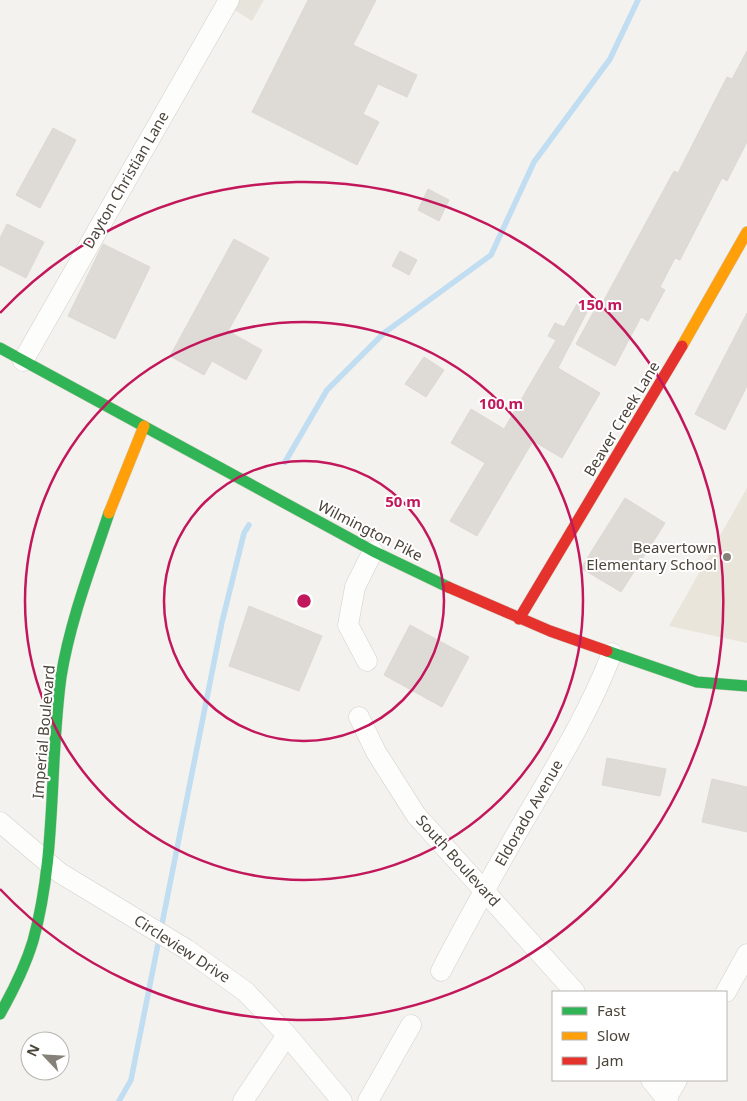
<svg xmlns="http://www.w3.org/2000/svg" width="747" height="1101" font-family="'Noto Sans',sans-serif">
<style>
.residential{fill:#e7e4dc}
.education{fill:#eae5da}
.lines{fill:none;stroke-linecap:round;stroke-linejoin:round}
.stream{stroke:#c0ddf1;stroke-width:5.5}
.building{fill:#dedbd6;stroke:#dcd9d4}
.street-casing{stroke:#d2d0cb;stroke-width:21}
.fast-casing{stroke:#d3cfc5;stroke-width:12}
.slow-casing{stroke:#d3cfc5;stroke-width:12}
.jam-casing{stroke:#d3cfc5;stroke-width:12}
.street{stroke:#fdfdfc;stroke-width:20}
.fast{stroke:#30b455;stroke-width:11}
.slow{stroke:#ff9f0a;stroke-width:11}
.jam{stroke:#e5322d;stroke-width:11}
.ring{fill:none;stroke:#c2185b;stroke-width:2.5}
.poi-dot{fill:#868178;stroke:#fff;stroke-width:2}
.labels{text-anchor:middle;stroke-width:4;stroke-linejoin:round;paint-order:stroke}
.street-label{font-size:15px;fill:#4b4439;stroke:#fff}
.poi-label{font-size:15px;fill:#4b4439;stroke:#fff;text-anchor:end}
.centre{fill:#c2185b;stroke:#fff;stroke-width:2.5}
.ring-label{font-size:15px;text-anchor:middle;font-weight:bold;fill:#c2185b;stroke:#fff;stroke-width:4;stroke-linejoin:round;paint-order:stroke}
</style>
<rect width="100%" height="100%" fill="#f4f2ee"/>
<!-- residential -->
<path class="residential" d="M219,0h45l-12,21z"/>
<!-- education -->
<path class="education" d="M747,488v155l-78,-17z"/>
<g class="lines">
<!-- stream -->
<g class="stream">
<path d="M285,462l42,-72 57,-57 107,-78 43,-93 76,-103 28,-59"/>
<path d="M119,1101l12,-21 91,-458 22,-89 5,-8"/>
</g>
</g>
<!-- building -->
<g class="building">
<path d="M308,0h68l-23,45 64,30 -10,22 -29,-13 -15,30 16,8 -22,43 -105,-53z"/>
<path d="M747,51v91l-20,39 -5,-3 -42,82 -5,-2 -15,29 5,3 -17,31 -7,-4 -26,49 -39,-22 18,-33 3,2 77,-142 4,2 49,-96 5,2z"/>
<path d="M53,128l23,12 -36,68 -24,-13z"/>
<path d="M428,189l21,11 -10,21 -21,-11z"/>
<path d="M7,224l37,18 -18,36 -26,-13v-27z"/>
<path d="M234,239l35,19 -41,73 34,19 -16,30 -34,-19 -8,14 -34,-19z"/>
<path d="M103,244l47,23 -35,72 -47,-23z"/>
<path d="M400,251l17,9 -8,15 -17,-9z"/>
<path d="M577,304l11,6 -30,58 42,25 -38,65 -29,-17 -56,95 -27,-15 35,-58 -34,-20 20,-34 33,20 52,-89 -8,-4 7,-13 9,4z"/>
<path d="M747,313v73l-22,44 -30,-16z"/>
<path d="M424,357l20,13 -18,27 -21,-13z"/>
<path d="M625,498l40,25 -44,69 -40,-24z"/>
<path d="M249,606l73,30 -23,55 -70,-25z"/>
<path d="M410,625l59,32 -27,50 -58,-32z"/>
<path d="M607,758l59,11 -6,27 -58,-11z"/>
<path d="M712,779l35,8v45l-45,-10z"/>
</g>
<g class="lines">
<defs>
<g id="street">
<path d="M23,361l206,-361"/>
<path d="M367,661l-19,-36 7,-38 18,-36"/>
<path d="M359,717l17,35 40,63 159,177"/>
<path d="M0,822l60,51 126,76 60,43 41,43 55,66"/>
<path d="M441,971c26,-50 53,-98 81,-147 33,-56 67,-111 90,-171"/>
<path d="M726,992l21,-38"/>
<path d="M651,1080l17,21"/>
<path d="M243,1101l44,-66"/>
<path d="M368,1101l43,-76"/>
<path d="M665,1101l12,-21"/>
</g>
<g id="fast">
<path d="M0,348l373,203 75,36"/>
<path d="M607,651l90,31 50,4"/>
<path d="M0,1014c13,-23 25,-47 33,-73 24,-86 16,-176 28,-264 9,-56 30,-110 48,-164"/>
</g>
<g id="slow">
<path d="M682,346l65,-114"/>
<path d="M109,513l35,-87"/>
</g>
<g id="jam">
<path d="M448,587l102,44 57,20"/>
<path d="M519,619l163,-273"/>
</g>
</defs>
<!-- street casing -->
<use href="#street" class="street-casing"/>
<!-- fast casing -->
<use href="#fast" class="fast-casing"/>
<!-- slow casing -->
<use href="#slow" class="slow-casing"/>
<!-- jam casing -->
<use href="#jam" class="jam-casing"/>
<!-- street -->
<use href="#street" class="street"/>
<!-- fast -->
<use href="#fast" class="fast"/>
<!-- slow -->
<use href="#slow" class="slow"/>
<!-- jam -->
<use href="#jam" class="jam"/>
</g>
<!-- distance rings -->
<g class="ring">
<circle cx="304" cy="601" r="140"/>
<circle cx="304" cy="601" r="279"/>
<path d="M0 313A419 419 0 1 1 0 889"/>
</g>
<!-- markers -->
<circle class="poi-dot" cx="727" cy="557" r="5"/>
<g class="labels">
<!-- street labels -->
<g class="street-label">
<text transform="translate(126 180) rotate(-60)" y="5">Dayton Christian Lane</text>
<text transform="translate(622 419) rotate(-59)" y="5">Beaver Creek Lane</text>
<text transform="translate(370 531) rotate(27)" y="5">Wilmington Pike</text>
<text transform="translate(44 732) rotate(-85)" y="5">Imperial Boulevard</text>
<text transform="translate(529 813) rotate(-60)" y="5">Eldorado Avenue</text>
<text transform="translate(458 861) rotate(48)" y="5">South Boulevard</text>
<text transform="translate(182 949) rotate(33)" y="5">Circleview Drive</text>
</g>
<!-- poi labels -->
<g class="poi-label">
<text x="717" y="553">Beavertown<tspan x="717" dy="17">Elementary School</tspan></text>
</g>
</g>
<circle cx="304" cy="601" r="8" class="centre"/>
<g class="ring-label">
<text x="600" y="310">150 m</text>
<text x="501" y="409">100 m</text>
<text x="403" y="507">50 m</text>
</g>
<!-- legend -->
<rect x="552" y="991" width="175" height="90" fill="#ffffff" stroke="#b7b4b0"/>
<rect x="562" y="1007" width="25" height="8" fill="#30b455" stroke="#b7b4b0"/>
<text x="597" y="1016" font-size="15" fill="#4b4439">Fast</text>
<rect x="562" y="1032" width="25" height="8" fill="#ff9f0a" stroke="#b7b4b0"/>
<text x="597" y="1041" font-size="15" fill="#4b4439">Slow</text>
<rect x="562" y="1057" width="25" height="8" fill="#e5322d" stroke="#b7b4b0"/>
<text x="597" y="1066" font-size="15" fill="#4b4439">Jam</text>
<!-- north arrow -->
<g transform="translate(45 1056) rotate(295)"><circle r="24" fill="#ffffff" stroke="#b7b4b0"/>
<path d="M0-4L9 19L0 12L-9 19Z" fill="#868178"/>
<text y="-8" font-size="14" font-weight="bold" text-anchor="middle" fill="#4b4439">N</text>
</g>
</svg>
